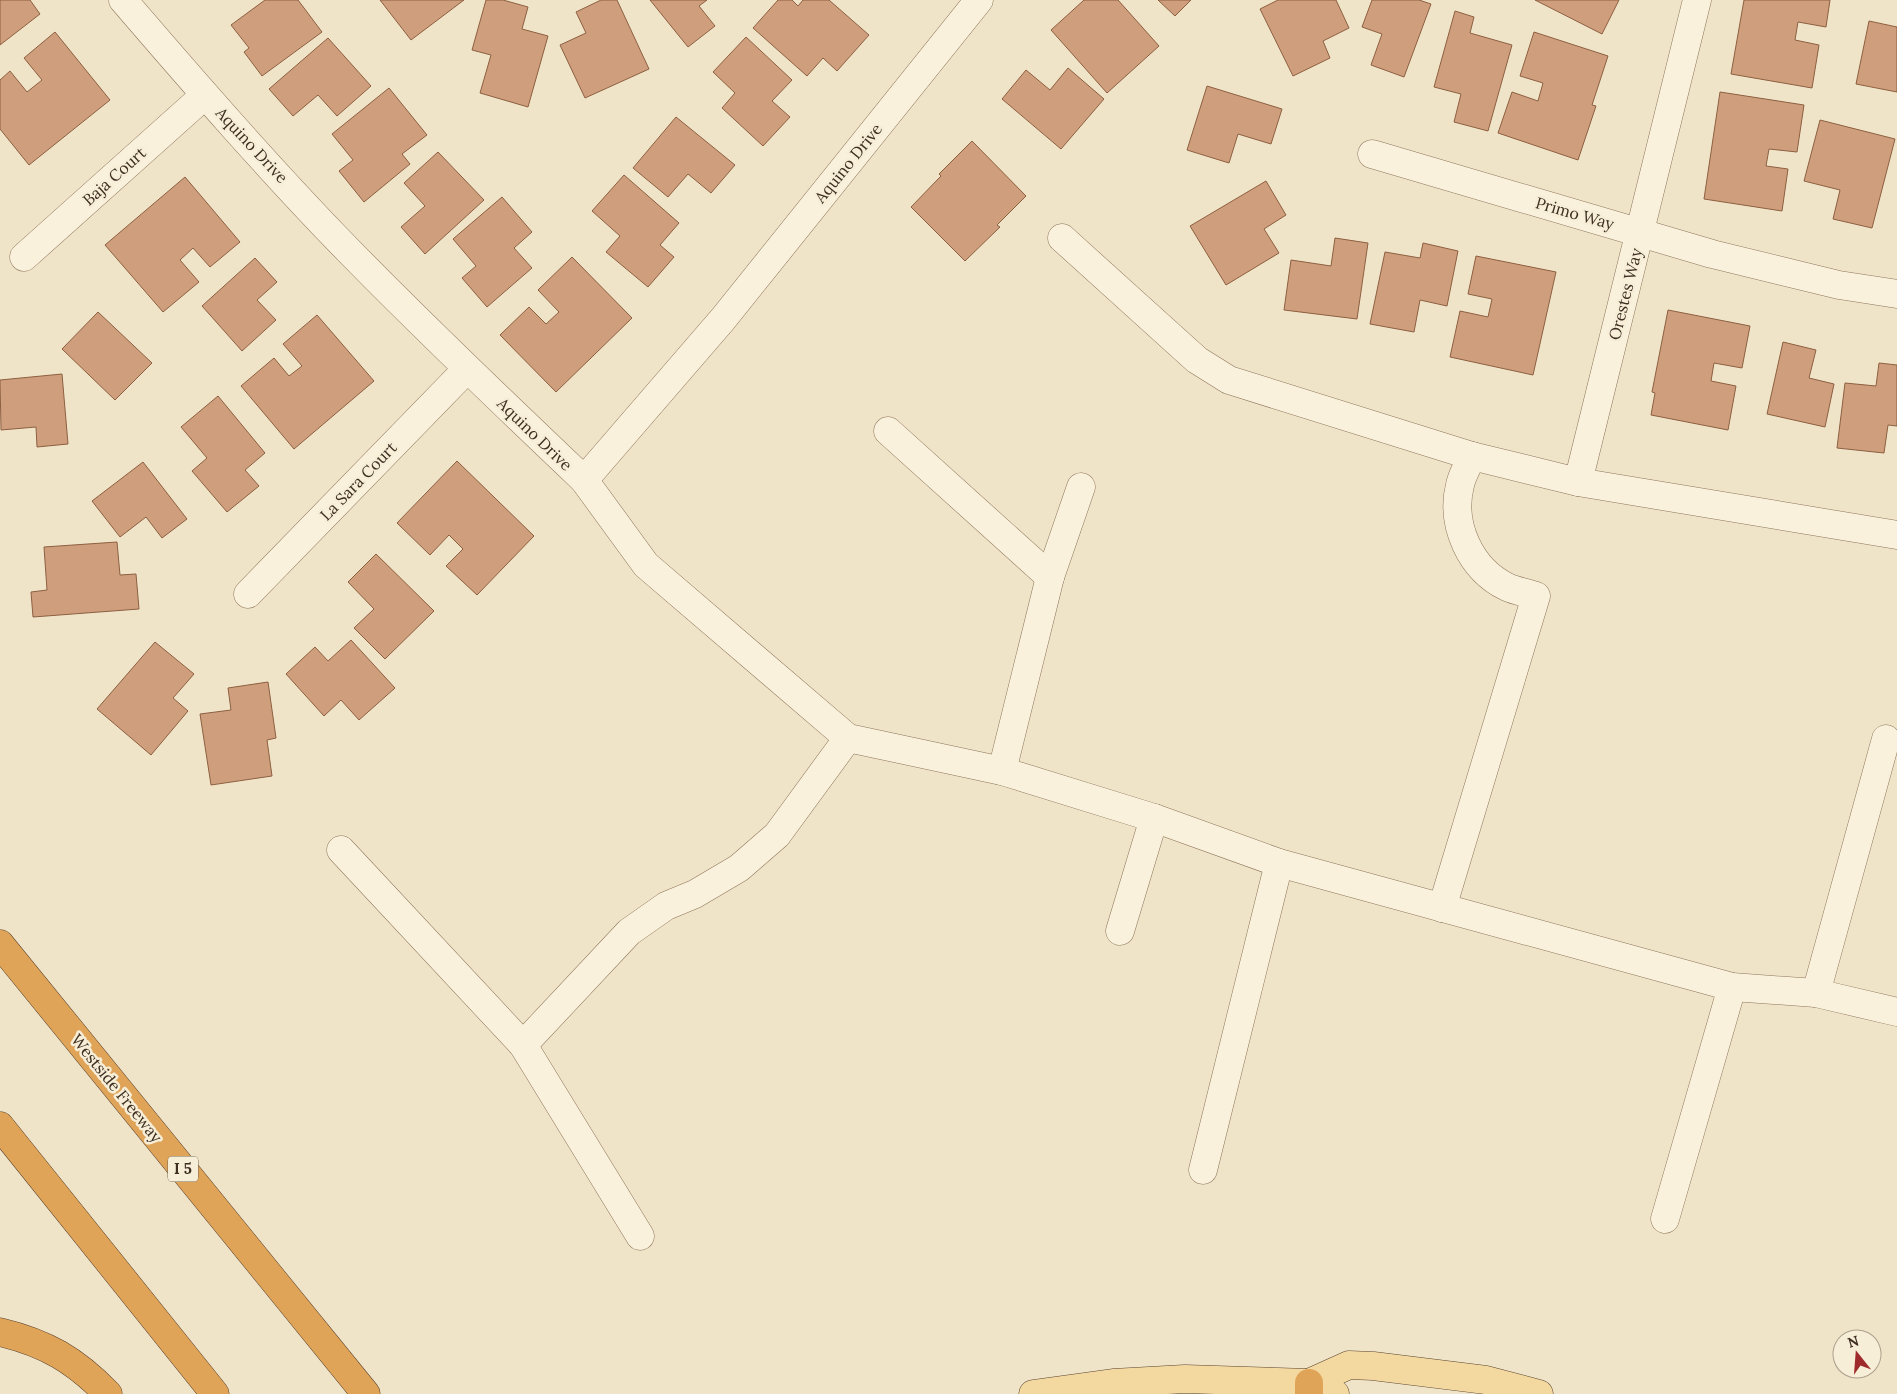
<svg xmlns="http://www.w3.org/2000/svg" width="1897" height="1394" font-family="Lora,serif">
<style>
.building{fill:#cf9f7d;stroke:#8d5f41}
.lines{fill:none;stroke-linecap:round;stroke-linejoin:round}
.minor-casing{stroke:#8d765c;stroke-width:29}
.major-casing{stroke:#5b4430;stroke-width:29}
.highway-casing{stroke:#5b4430;stroke-width:29}
.minor{stroke:#faf1dc;stroke-width:28}
.major{stroke:#f3d9a0;stroke-width:28}
.highway{stroke:#e0a458;stroke-width:28}
.labels{text-anchor:middle;stroke-width:5;stroke-linejoin:round;paint-order:stroke}
.shield{fill:#f7eed8;stroke:#756857;stroke-width:1}
.shield-label{font-size:15px;font-weight:bold;fill:#3d2e20}
.street-label{font-size:16px;fill:#3d2e20;stroke:#f7eed8}
</style>
<rect width="100%" height="100%" fill="#f0e4c8"/>
<!-- building -->
<g class="building">
<path d="M0,0h30l10,14 -40,31z"/>
<path d="M265,0h33l24,32 -60,44 -18,-24 5,-4 -18,-23z"/>
<path d="M380,0h84l-53,40z"/>
<path d="M486,0h17l25,7 -6,22 26,7 -20,71 -48,-14 11,-38 -19,-5z"/>
<path d="M601,0h16l32,69 -64,29 -25,-53 26,-12 -10,-21z"/>
<path d="M650,0h57l-8,6 16,20 -27,21z"/>
<path d="M778,0h14l6,6 5,-6h26l40,35 -32,36 -14,-13 -16,18 -54,-48z"/>
<path d="M1084,0h34l41,46 -52,47 -56,-63z"/>
<path d="M1158,0h33l-16,16z"/>
<path d="M1278,0h58l13,28 -26,13 7,17 -37,18 -33,-67z"/>
<path d="M1372,0h47l12,4 -27,73 -33,-12 11,-31 -20,-7z"/>
<path d="M1535,0h84l-17,34z"/>
<path d="M1744,0h86l-4,27 -28,-5 -3,18 24,5 -7,43 -81,-14z"/>
<path d="M1455,11l19,6 -4,16 42,12 -24,86 -34,-9 7,-28 -27,-7z"/>
<path d="M1869,21l28,6v65l-41,-8z"/>
<path d="M55,32l55,68 -81,65 -29,-36v-49l10,-9 17,21 15,-12 -18,-22z"/>
<path d="M1534,32l74,24 -16,49 4,1 -18,54 -80,-27 14,-41 26,9 5,-18 -23,-7z"/>
<path d="M746,37l46,43 -20,21 18,16 -27,29 -41,-38 13,-15 -22,-21z"/>
<path d="M328,38l43,48 -34,30 -19,-21 -25,21 -24,-27z"/>
<path d="M1068,68l36,31 -43,50 -59,-50 24,-29 24,20z"/>
<path d="M1207,86l75,23 -11,35 -33,-10 -9,29 -42,-13z"/>
<path d="M389,88l38,47 -25,19 8,10 -46,38 -25,-31 14,-11 -21,-26z"/>
<path d="M1720,92l84,13 -7,47 -28,-3 -3,17 22,3 -6,42 -78,-12z"/>
<path d="M676,117l59,48 -24,28 -23,-19 -20,23 -35,-29z"/>
<path d="M1820,120l75,19 -23,89 -39,-9 7,-29 -36,-9z"/>
<path d="M972,141l54,55 -29,29 3,2 -35,34 -54,-54 30,-31 -2,-2z"/>
<path d="M438,152l46,48 -59,54 -24,-27 24,-21 -21,-23z"/>
<path d="M624,175l55,48 -19,22 14,12 -26,30 -42,-35 14,-16 -28,-25z"/>
<path d="M185,177l55,65 -30,25 -17,-19 -13,12 19,22 -36,30 -58,-67z"/>
<path d="M1266,181l20,34 -22,14 15,24 -53,32 -36,-59z"/>
<path d="M502,197l30,35 -18,16 18,20 -45,39 -25,-29 14,-12 -23,-27z"/>
<path d="M1335,238l33,5 -11,76 -73,-9 7,-50 40,6z"/>
<path d="M1423,243l35,8 -11,55 -27,-6 -6,32 -44,-8 15,-72 35,6z"/>
<path d="M1476,256l80,16 -23,103 -83,-18 10,-46 28,6 4,-18 -24,-5z"/>
<path d="M572,257l60,61 -76,74 -56,-57 29,-28 17,17 13,-12 -21,-22z"/>
<path d="M255,258l22,24 -20,18 19,20 -34,31 -40,-45z"/>
<path d="M1668,310l82,16 -8,42 -28,-5 -3,18 25,5 -8,44 -77,-15 4,-22 -3,-1z"/>
<path d="M98,312l54,51 -37,37 -53,-51z"/>
<path d="M317,315l57,66 -80,68 -53,-63 33,-28 15,18 13,-10 -19,-22z"/>
<path d="M1783,342l33,8 -7,28 25,6 -9,43 -58,-13z"/>
<path d="M1879,363l18,2v61l-9,-1 -4,28 -47,-5 8,-65 31,3z"/>
<path d="M62,374l6,70 -31,3 -1,-20 -35,3 -1,-50z"/>
<path d="M218,396l47,57 -20,17 14,16 -32,26 -35,-41 15,-13 -26,-31z"/>
<path d="M457,461l77,75 -57,59 -31,-29 17,-17 -14,-14 -19,20 -33,-32z"/>
<path d="M143,462l44,57 -25,19 -16,-21 -26,20 -28,-36z"/>
<path d="M117,542l3,33 16,-1 3,35 -106,8 -2,-25 16,-2 -3,-43z"/>
<path d="M376,554l58,57 -49,48 -31,-31 20,-19 -26,-27z"/>
<path d="M351,640l44,48 -36,32 -18,-20 -17,16 -38,-42 29,-27 13,14z"/>
<path d="M155,642l39,32 -21,24 15,13 -37,44 -54,-46z"/>
<path d="M268,682l8,56 -9,2 5,36 -61,9 -11,-71 31,-4 -3,-22z"/>
</g>
<g class="lines">
<defs>
<g id="minor">
<path d="M123,0c73,85 147,170 225,250 77,79 157,155 236,230l139,-161 256,-319"/>
<path d="M1372,154l340,100 127,31 58,9"/>
<path d="M1062,238l135,122 32,20 243,76 106,26 319,53"/>
<path d="M24,257l181,-162"/>
<path d="M888,431l162,146"/>
<path d="M584,480l62,85 202,173 154,33 152,47 125,45 453,124 84,6 81,19"/>
<path d="M1578,482l119,-482"/>
<path d="M248,594l219,-225"/>
<path d="M1002,771l48,-194 31,-90"/>
<path d="M341,850l182,195 117,191"/>
<path d="M1442,908l94,-312c-9,-3 -20,-5 -29,-9 -37,-18 -57,-63 -47,-102 2,-10 8,-19 12,-29"/>
<path d="M1120,931l34,-113"/>
<path d="M1816,993l70,-254"/>
<path d="M523,1045l106,-113 37,-26 29,-12 44,-26 38,-33 71,-97"/>
<path d="M1203,1170l76,-307"/>
<path d="M1665,1219l67,-232"/>
</g>
<g id="major">
<path d="M1309,1383l40,-18 24,1 113,14 53,14"/>
<path d="M1033,1394l80,-11 72,-4 124,4 26,11"/>
</g>
<g id="highway">
<path d="M0,944l366,450"/>
<path d="M0,1126l215,268"/>
<path d="M0,1332c46,11 75,28 108,62"/>
<path d="M1309,1394v-11"/>
</g>
</defs>
<!-- minor casing -->
<use href="#minor" class="minor-casing"/>
<!-- major casing -->
<use href="#major" class="major-casing"/>
<!-- highway casing -->
<use href="#highway" class="highway-casing"/>
<!-- minor -->
<use href="#minor" class="minor"/>
<!-- major -->
<use href="#major" class="major"/>
<!-- highway -->
<use href="#highway" class="highway"/>
</g>
<g class="labels">
<!-- shield labels -->
<rect class="shield" x="168" y="1156.5" width="30" height="25" rx="4"/>
<g class="shield-label">
<text x="183" y="1174">I 5</text>
</g>
<!-- street labels -->
<g class="street-label">
<text transform="translate(252 145) rotate(47)" y="6">Aquino Drive</text>
<text transform="translate(848 163) rotate(-51)" y="6">Aquino Drive</text>
<text transform="translate(114 176) rotate(-42)" y="6">Baja Court</text>
<text transform="translate(1575 213) rotate(16)" y="6">Primo Way</text>
<text transform="translate(1625 294) rotate(-76)" y="6">Orestes Way</text>
<text transform="translate(535 434) rotate(44)" y="6">Aquino Drive</text>
<text transform="translate(358 481) rotate(-46)" y="6">La Sara Court</text>
<text transform="translate(117 1088) rotate(51)" y="6">Westside Freeway</text>
</g>
</g>
<!-- north arrow -->
<g transform="translate(1857 1354) rotate(343)"><circle r="24" fill="#f7eed8" stroke="#ada18e"/>
<path d="M0-4L9 19L0 12L-9 19Z" fill="#9e2a2b"/>
<text y="-8" font-size="14" font-weight="bold" text-anchor="middle" fill="#3d2e20">N</text>
</g>
</svg>
